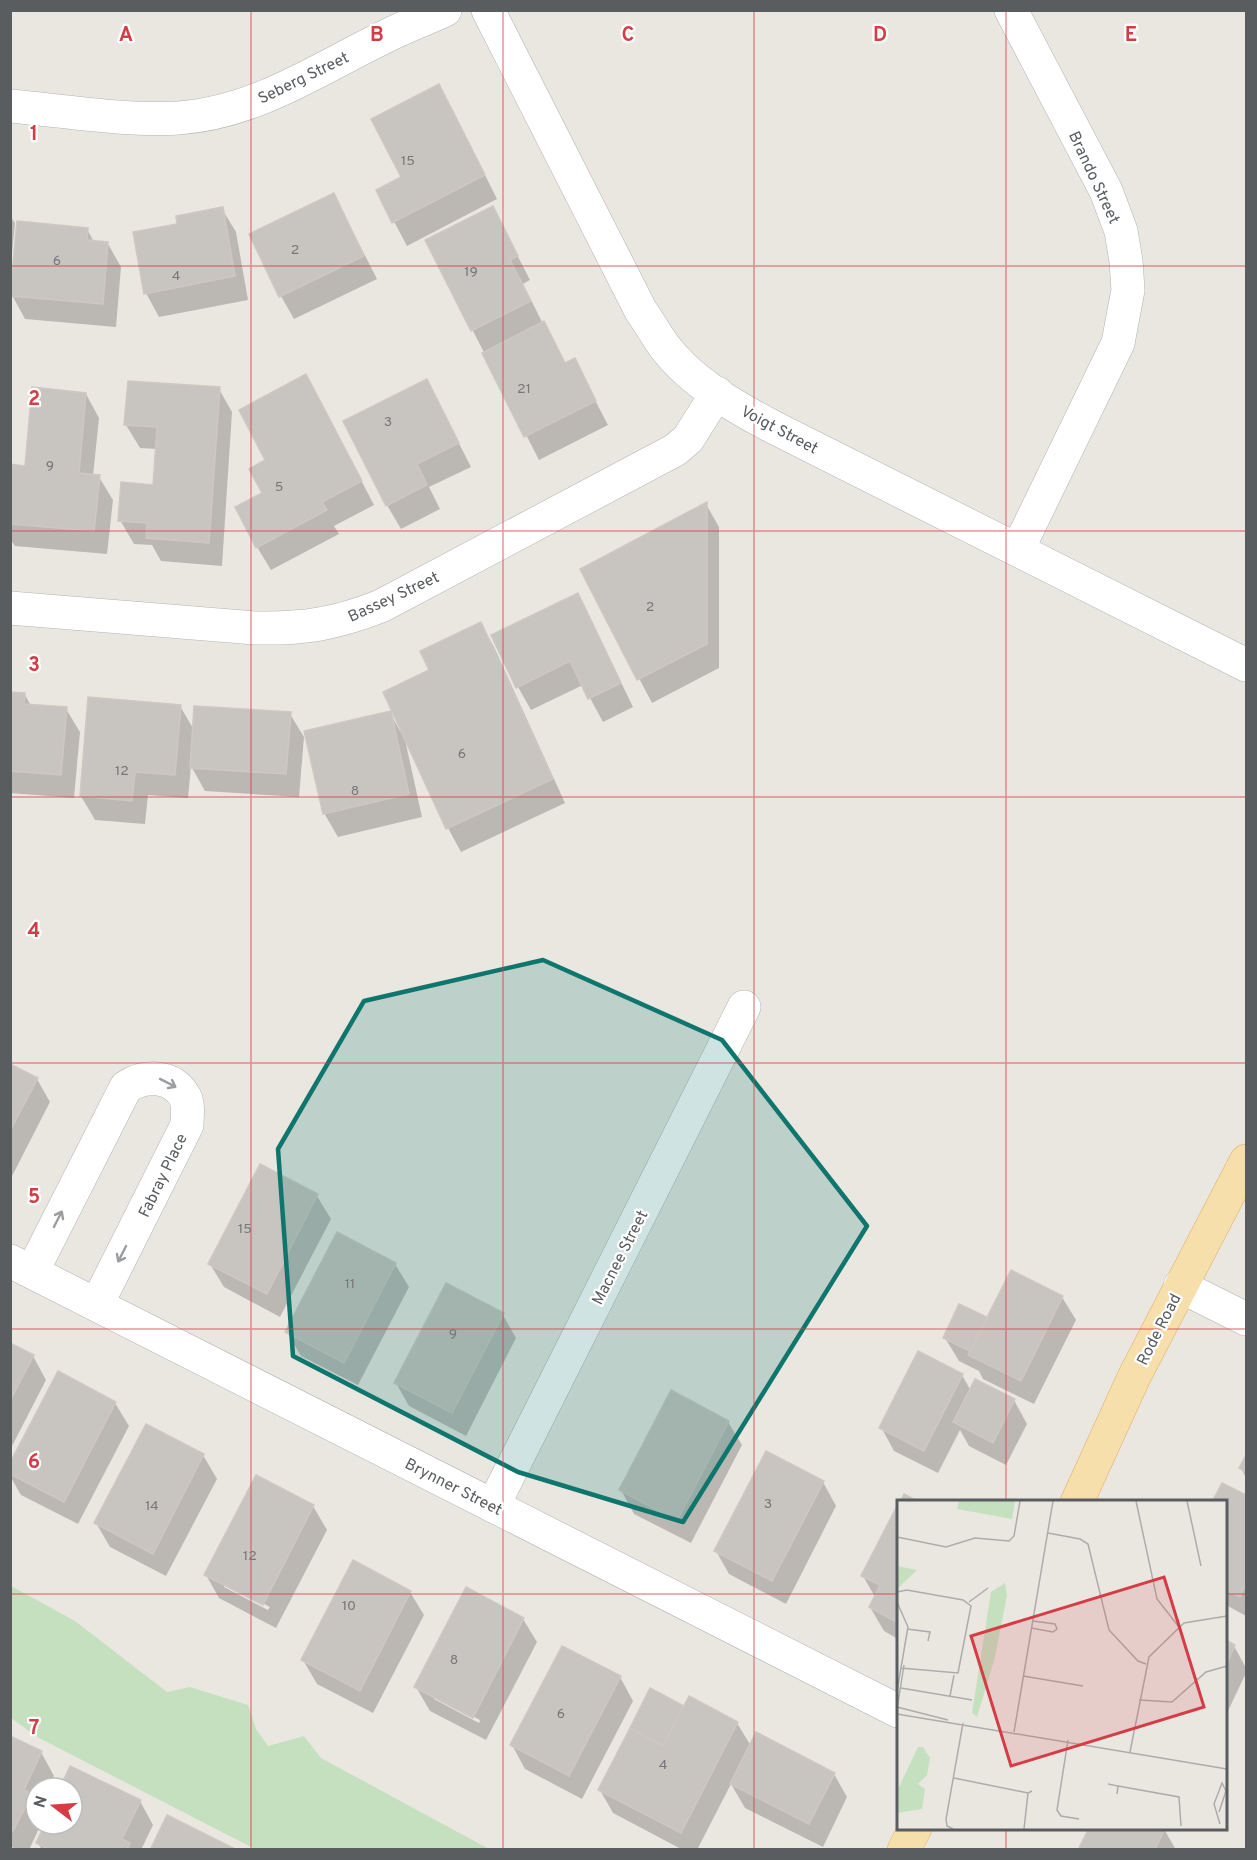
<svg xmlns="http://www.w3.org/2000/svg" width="1257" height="1860" font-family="Overpass,sans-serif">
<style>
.green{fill:#c4e0bf}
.shadow{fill:#0003;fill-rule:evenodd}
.building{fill:#c8c4c0;stroke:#cec8c0;stroke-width:1.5}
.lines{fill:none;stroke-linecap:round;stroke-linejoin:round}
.minor-casing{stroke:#b1b4b7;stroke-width:34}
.major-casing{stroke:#e1ac63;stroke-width:34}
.minor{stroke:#fff;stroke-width:33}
.major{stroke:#f6dfaa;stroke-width:33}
.oneway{stroke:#9b9ea0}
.marked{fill:#0f766e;fill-opacity:0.2;stroke:#0f766e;stroke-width:4.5;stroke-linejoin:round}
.grid{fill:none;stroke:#d53c46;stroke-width:1.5;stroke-opacity:0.55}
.labels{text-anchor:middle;stroke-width:4.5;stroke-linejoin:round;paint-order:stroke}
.number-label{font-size:14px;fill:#757778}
.street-label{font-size:16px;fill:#595d60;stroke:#fff}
.inset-road{fill:none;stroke:#acaca9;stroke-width:1.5}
.view{fill:#d53c46;fill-opacity:0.15;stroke:#d53c46;stroke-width:3}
.inset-edge{fill:none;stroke:#595d60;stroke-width:3}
.grid-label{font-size:20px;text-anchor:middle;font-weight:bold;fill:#d53c46;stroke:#fff;stroke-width:4.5;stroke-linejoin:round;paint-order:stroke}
</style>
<rect width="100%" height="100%" fill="#eae7e1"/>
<!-- green -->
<path class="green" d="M11,1586l64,35 92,71 23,-5 58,18 8,24 12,17 36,-10 17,22 168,91h-234l-216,-111 -28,-20z"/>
<!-- shadow -->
<g class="shadow">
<path d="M452,109l45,90 -90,47 -29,-55 25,-13z"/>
<path d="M334,195l43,84 -83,40 -13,-23z"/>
<path d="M493,208l37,72 -7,4 20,40 23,40 8,-4 34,65 -69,35 -112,-219z"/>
<path d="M222,209l14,23 12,68 -89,17 -13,-24 32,-68z"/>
<path d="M10,216l5,7 -5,51z"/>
<path d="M87,229l7,13 14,2 13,23 -5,60 -91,-8 -13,-24z"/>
<path d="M427,381l44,86 -42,20 11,22 -39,20 -14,-24z"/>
<path d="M219,389l13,23 -10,154 -61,-5 -9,-16 -18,-1 -14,-24 34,-33 3,-38 -17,-1 -14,-23z"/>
<path d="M86,394l13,24 -6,58 6,1 14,23 -6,54 -92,-8 -5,-7v-73l16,1z"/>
<path d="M319,400l55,105 -40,21 5,8 -68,36 -14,-23 10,-86z"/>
<path d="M706,504l13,23v141l-67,35 -70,-133z"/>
<path d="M577,595l13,23 43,89 -30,15 -20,-37 -52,25 -13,-23z"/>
<path d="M481,624l13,23 71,156 -104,49 -13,-24 -44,-93 18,82 -84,20 -14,-24 66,-100 10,18 2,-1z"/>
<path d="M10,694l15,1 6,11 35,3 14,23 -6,66 -64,-5z"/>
<path d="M180,706l14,24 96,-16 14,23 -5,60 -94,-6 -14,-25 -3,32 -40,-3 -3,29 -50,-4 -14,-24z"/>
<path d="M10,1065l27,14 13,23 -40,78z"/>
<path d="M261,1166l56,30 14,23 -51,98 -56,-30 -14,-23z"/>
<path d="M395,1264l14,23 -51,98 -57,-29 -14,-24z"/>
<path d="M1062,1297l14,23 -42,84 -51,-25 -4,-8 -20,-10 -14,-23 15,-32 28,13z"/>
<path d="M503,1315l13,23 -50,98 -57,-30 -13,-23z"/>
<path d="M10,1345l23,11 13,24 -36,70z"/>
<path d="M962,1375l9,16 43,9 13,24 -21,41 -37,-19 -9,-16 -22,43 -44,-22 -13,-24z"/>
<path d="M115,1403l14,23 -51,98 -57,-29 -11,-19v-10z"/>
<path d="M728,1422l14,23 -51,98 -57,-29 -13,-24z"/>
<path d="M203,1455l14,24 -51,97 -56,-29 -14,-24z"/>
<path d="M1246,1458v20l-5,-10z"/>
<path d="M823,1482l13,24 -50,98 -57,-30 -13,-23z"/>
<path d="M1222,1485l24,11v120l-20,-11v-103z"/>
<path d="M313,1506l14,24 -51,98 -57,-30 -13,-23zM224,1583l46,24 -2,3 -44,-23z"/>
<path d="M898,1508v131l-14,-8 -14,-24 5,-10 -12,-21z"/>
<path d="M410,1592l14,23 -51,98 -56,-29 -14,-24z"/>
<path d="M523,1619l14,23 -51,98 -56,-29 -14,-24zM434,1696l46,24 -1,3 -45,-24z"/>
<path d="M1226,1642l8,4 12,22v5l-20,42z"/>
<path d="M620,1677l13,24 -51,98 -57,-30 -13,-24z"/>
<path d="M683,1707l54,16 14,23 83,28 13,23 -24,50 -78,-39 -14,-24 -34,66h-14l-70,-37 -13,-23z"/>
<path d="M10,1737l31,15 13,24 -6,12h-12v36h5l-12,26h-12l-7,-4z"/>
<path d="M71,1768l69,33 13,24 -12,25h-99l-4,-7 9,-19h25v-36h-11z"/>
<path d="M1164,1829l12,21h-96z"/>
</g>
<!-- building -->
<g class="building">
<path d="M439,84l46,91 -93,48 -16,-33 25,-13 -30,-58z"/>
<path d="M334,193l30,63 -85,41 -30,-63z"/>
<path d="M493,206l25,50 -8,4 21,41 -60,30 -46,-91z"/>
<path d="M223,207l12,69 -91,18 -11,-62 44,-8 -1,-8z"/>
<path d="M17,221l71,7 -1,12 21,2 -5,62 -93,-8z"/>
<path d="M544,321l21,42 10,-5 21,43 -72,36 -42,-84z"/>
<path d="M306,374l56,107 -40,21 5,8 -71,38 -21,-41 27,-14 -13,-24 16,-9 -26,-50z"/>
<path d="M427,379l32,64 -42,21 10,21 -41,21 -43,-85z"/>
<path d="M128,381l92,6 -11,156 -63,-5 1,-15 -29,-2 3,-39 32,3 4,-58 -33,-2z"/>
<path d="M32,387l54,6 -7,80 21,2 -6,56 -84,-7v-60l15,2z"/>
<path d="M707,502v142l-70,36 -57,-111z"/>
<path d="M578,593l43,90 -33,16 -18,-38 -54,27 -25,-53z"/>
<path d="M481,622l72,157 -107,50 -63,-137 46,-22 -9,-19z"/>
<path d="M10,692l15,1 -1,11 43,3 -6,68 -51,-4z"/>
<path d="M88,697l93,8 -6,70 -40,-3 -3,29 -52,-5z"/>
<path d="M194,706l97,6 -5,62 -96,-6z"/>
<path d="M391,711l18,83 -86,20 -19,-83z"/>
<path d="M10,1064l28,14 -28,53z"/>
<path d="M260,1164l58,30 -51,100 -59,-30z"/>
<path d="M337,1232l59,31 -52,100 -59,-31z"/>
<path d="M1011,1270l52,26 -42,85 -53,-26z"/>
<path d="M446,1283l58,30 -52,100 -58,-30z"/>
<path d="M959,1304l28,13 -17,34 -27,-13z"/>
<path d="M10,1343l24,12 -24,46z"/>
<path d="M918,1351l45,23 -39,77 -45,-23z"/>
<path d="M58,1371l58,31 -52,100 -54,-28v-11z"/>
<path d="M975,1379l40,20 -22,44 -40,-21z"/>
<path d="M671,1390l58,31 -52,100 -58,-31z"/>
<path d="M146,1424l58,30 -51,100 -59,-31z"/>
<path d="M766,1451l58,30 -52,100 -58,-30z"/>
<path d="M1246,1455v17l-7,-4z"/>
<path d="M256,1475l58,30 -51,100 -59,-30z"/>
<path d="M1222,1483l24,12v88l-6,14 -14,-7v-88h-14z"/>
<path d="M904,1494l15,8h-19z"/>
<path d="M898,1504v119l-29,-16 11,-22 -19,-9z"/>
<path d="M353,1560l58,31 -51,100 -59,-31z"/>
<path d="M466,1587l58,31 -51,100 -59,-31z"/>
<path d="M1226,1640l9,5 -9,20z"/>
<path d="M562,1646l59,30 -52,100 -59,-31z"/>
<path d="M650,1688l34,18 -21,40 -33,-18z"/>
<path d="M689,1696l49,26 -57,111 -83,-43 32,-62 33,18z"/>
<path d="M756,1732l79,41 -26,51 -79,-40z"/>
<path d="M10,1736l32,15 -18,39 8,4 -19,37 -3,-1z"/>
<path d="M70,1766l71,34 -19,39 8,4 -3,7h-77l-14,-7 9,-19h27v-36h-12z"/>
<path d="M167,1815l70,35h-87z"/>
<path d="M1089,1828h76l-10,22h-77z"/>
</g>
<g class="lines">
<defs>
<g id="minor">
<path d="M488,10l153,301c8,11 15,24 23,35 27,36 71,61 109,81l473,238"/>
<path d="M1011,10l95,181 15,40 5,30 2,29 -10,53 -100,206"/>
<path d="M10,106c56,5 114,15 169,12 82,-6 148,-55 220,-88 15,-7 31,-13 46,-20"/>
<path d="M10,608l245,20c49,1 80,-4 126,-22l294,-156 13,-11 29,-46"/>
<path d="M10,1261l888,450"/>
<path d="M32,1272l94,-185c18,-12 46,-13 59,10 4,8 2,19 2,28l-90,179"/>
<path d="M1180,1286l66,33"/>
<path d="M493,1506l251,-499"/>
</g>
<g id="major">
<path d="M1077,1502l57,-125 112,-216"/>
<path d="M904,1850l11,-22"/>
</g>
</defs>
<!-- minor casing -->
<use href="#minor" class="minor-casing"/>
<!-- major casing -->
<use href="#major" class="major-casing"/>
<!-- minor -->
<use href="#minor" class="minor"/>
<!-- major -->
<use href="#major" class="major"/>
</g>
<!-- one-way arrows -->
<defs><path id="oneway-shaft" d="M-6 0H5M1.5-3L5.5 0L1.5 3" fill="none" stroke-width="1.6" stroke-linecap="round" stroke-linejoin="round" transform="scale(1.5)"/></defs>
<g class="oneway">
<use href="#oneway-shaft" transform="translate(168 1083) rotate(27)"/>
<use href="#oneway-shaft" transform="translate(58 1219) rotate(-63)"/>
<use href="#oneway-shaft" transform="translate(122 1254) rotate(117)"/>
</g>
<!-- marked area -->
<path class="marked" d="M543,960l179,80 145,186 -184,296 -165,-50 -225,-116 -15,-207 86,-148z"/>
<!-- grid -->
<path class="grid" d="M251,10v1840M503,10v1840M754,10v1840M1006,10v1492M10,266h1236M10,531h1236M10,797h1236M10,1063h1236M10,1329h1236M10,1594h888M1226,1594h20M1006,1828v22"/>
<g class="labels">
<!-- number labels -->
<g class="number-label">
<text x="408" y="165">15</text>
<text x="295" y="254">2</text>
<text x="57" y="265">6</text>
<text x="471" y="276">19</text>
<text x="176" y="280">4</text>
<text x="524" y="393">21</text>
<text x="388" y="426">3</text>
<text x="50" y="470">9</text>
<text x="279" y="491">5</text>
<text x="650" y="611">2</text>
<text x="462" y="758">6</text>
<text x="122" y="775">12</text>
<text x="355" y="795">8</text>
<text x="245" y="1233">15</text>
<text x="350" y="1288">11</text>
<text x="453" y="1338">9</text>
<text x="768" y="1508">3</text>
<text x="152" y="1510">14</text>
<text x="250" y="1560">12</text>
<text x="349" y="1610">10</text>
<text x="454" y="1664">8</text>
<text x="561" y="1718">6</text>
<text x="663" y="1769">4</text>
</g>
<!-- street labels -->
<g class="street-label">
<text transform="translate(303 77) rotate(-26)" y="6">Seberg Street</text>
<text transform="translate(1095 177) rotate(65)" y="6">Brando Street</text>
<text transform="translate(780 429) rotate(28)" y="6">Voigt Street</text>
<text transform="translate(393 596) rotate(-25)" y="6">Bassey Street</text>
<text transform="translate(162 1175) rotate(-64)" y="6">Fabray Place</text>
<text transform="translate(619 1257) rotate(-63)" y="6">Macnee Street</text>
<text transform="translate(1158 1329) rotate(-63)" y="6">Rode Road</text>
<text transform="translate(454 1486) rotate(27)" y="6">Brynner Street</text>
</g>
</g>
<!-- overview -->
<g transform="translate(897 1500)">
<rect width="330" height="330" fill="#eae7e1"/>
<path d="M62,1h56l-3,18 -55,-10zM0,66l20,4 -20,19zM108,83l2,12 -12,62 -18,60 -5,-4 19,-121zM21,247h5l7,11 -3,17 -9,9 7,5 -3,20 -25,4v-22z" fill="#c4e0bf"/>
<path class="inset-road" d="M239,1l21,98 22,28M290,1l14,65M151,33l32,6 8,5 21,86 29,31 8,3M0,37l49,10 29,-9 34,3 5,-5 6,-35M0,92l10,-2 56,10 8,6 -13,67 -57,-5M0,102l11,25 -11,64M72,102l19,-14M134,128l22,4 4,-3 -2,-5 -22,-3M10,129l23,3 -2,9M126,176l60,10M4,188l71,12M53,196l4,-21M242,200l33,2 34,-30 21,-6M0,207l51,13M0,209l7,-44M0,214l330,55M117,232l39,-231M171,240l-11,70 4,6 18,3M233,252l19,-95 35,-34 43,-7M57,278l74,15M211,284l10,2 -1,8M221,286l61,11 2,29M322,312l7,-21 -4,-8 -8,21 6,20M56,329l-6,-3 -1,-7 17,-96M127,329l4,-36 4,-2"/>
<path class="view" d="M267,77l40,130 -193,59 -40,-130z"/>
<rect width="330" height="330" class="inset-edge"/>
</g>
<g class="grid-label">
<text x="126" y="41">A</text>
<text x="377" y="41">B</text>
<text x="628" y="41">C</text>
<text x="880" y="41">D</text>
<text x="1131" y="41">E</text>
<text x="34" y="140">1</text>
<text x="34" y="405">2</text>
<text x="34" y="671">3</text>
<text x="34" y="937">4</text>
<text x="34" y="1203">5</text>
<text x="34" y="1468">6</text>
<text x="34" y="1734">7</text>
</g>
<!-- border -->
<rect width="1257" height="1860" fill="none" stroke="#595d60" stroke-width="24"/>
<!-- north arrow -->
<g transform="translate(54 1806) rotate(287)"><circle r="28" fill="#ffffff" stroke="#bdbebf" stroke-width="1.5"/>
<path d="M0-4.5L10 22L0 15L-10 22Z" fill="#d53c46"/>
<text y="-9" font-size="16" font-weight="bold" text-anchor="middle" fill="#595d60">N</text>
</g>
</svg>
